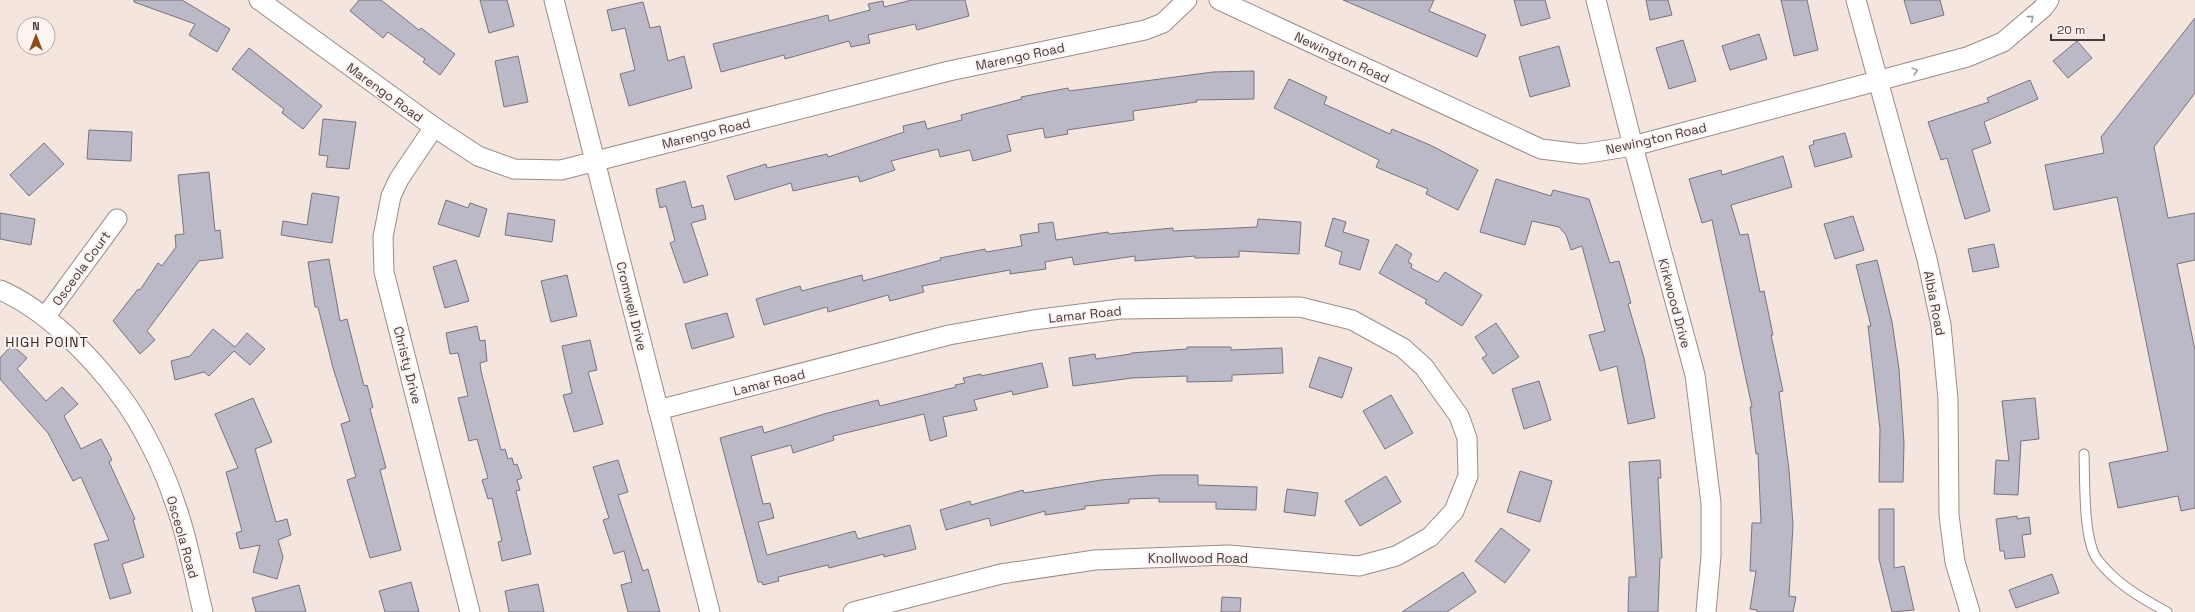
<svg xmlns="http://www.w3.org/2000/svg" width="2195" height="612" font-family="'Space Grotesk',sans-serif">
<style>
.building{fill:#bcb9c6;stroke:#777480}
.lines{fill:none;stroke-linecap:round;stroke-linejoin:round}
.lane-casing{stroke:#9a8c86;stroke-width:11}
.street-casing{stroke:#9a8c86;stroke-width:21}
.lane{stroke:#fff;stroke-width:9}
.street{stroke:#fff;stroke-width:19}
.oneway{stroke:#a09d9c}
.labels{text-anchor:middle;stroke-width:4;stroke-linejoin:round;paint-order:stroke}
.street-label{font-size:13px;fill:#413b39;stroke:#fdf3f0}
.neighbourhood-label{font-size:14px;letter-spacing:1px;fill:#342824;stroke:#fdf3f0}
</style>
<rect width="100%" height="100%" fill="#f4e5df"/>
<!-- building -->
<g class="building">
<path d="M134,0h48l48,29 -13,23 -28,-17 6,-11 -61,-22z"/>
<path d="M359,0h22l38,30 2,-2 34,26 -15,21 -17,-13 2,-3 -37,-27 -5,6 -33,-27z"/>
<path d="M480,0h27l7,26 -25,7z"/>
<path d="M912,0h53l4,16 -52,14 -2,-6 -47,11 2,8 -19,4 -2,-6 -64,18 -1,-4 -63,17 -8,-28 115,-29 1,6 41,-11 -2,-6 15,-3 1,6z"/>
<path d="M1343,0h91l-5,11 57,24 -9,22z"/>
<path d="M1514,0h31l5,18 -29,8z"/>
<path d="M1646,0h22l4,15 -22,5z"/>
<path d="M1781,0h26l11,50 -24,6z"/>
<path d="M1904,0h36l4,15 -33,9z"/>
<path d="M643,2l7,26 10,-2 8,35 16,-5 8,32 -63,18 -9,-32 15,-4 -10,-42 -13,3 -5,-21z"/>
<path d="M2195,18v75l-41,54 14,71 27,-5v47l-18,4 18,86v158l-14,3 -3,-15 -60,12 -9,-45 59,-12 -51,-254 -63,13 -9,-45 59,-12 -3,-16z"/>
<path d="M1759,34l8,25 -37,11 -8,-24z"/>
<path d="M1683,40l13,41 -27,8 -13,-41z"/>
<path d="M2077,41l15,17 -24,20 -15,-17z"/>
<path d="M1559,46l11,40 -40,11 -11,-40z"/>
<path d="M249,48l73,58 -19,23 -21,-16 2,-4 -52,-40z"/>
<path d="M518,56l10,46 -24,5 -9,-46z"/>
<path d="M1254,71v28l-58,1 1,2 -64,9 1,9 -67,10 1,4 -23,4 -2,-10 -36,7 4,16 -38,10 -3,-11 -30,7 -2,-8 -47,12 4,9 -35,12 -2,-6 -65,15 -2,-8 -56,17 -8,-24 39,-12 1,4 60,-14 1,3 76,-25 -1,-6 22,-5 2,8 35,-9 -1,-5 61,-16 -1,-2 47,-9 1,3 144,-19z"/>
<path d="M1289,79l38,18 -3,7 66,30 2,-5 38,16 48,25 -20,40 -32,-16 2,-5 -52,-22 3,-7 -105,-52z"/>
<path d="M2030,80l8,19 -54,23 7,21 -19,7 18,61 -25,8 -18,-61 -6,2 -13,-38 61,-20 -2,-4z"/>
<path d="M323,119l33,3 -7,47 -23,-2 2,-11 -9,-1z"/>
<path d="M89,130l43,2 -1,29 -44,-2z"/>
<path d="M1845,133l7,24 -37,10 -6,-21 5,-2 -1,-3z"/>
<path d="M44,143l20,21 -35,32 -19,-21z"/>
<path d="M1783,156l9,31 -61,18 9,30 8,-1 12,58 4,-1 9,44h-2l12,56 -4,1 10,78 4,55 -4,71 7,1 -3,15h-36v-2l-7,-1 6,-38h-6l2,-48h9l-3,-70 -2,1 -6,-47h2l-40,-187 -10,3 -13,-44 32,-9 1,5z"/>
<path d="M209,172l6,59 5,-1 3,28 -24,3 -52,70 8,9 -15,14 -27,-33 25,-32 2,1 18,-27 4,3 14,-19 -1,-12 9,-1 -6,-59z"/>
<path d="M1496,179l55,17 2,-6 36,9 21,64 9,-2 12,42 -3,1 16,54 11,60 -27,6 -11,-58 -17,5 -11,-36 16,-4 -23,-85 -11,4 -5,-15 -7,-8 -27,-6 -7,24 -45,-13z"/>
<path d="M685,181l7,27 11,-3 3,14 -15,4 17,52 -24,8 -14,-40 5,-2 -9,-35 -6,2 -4,-19z"/>
<path d="M312,193l27,4 -7,46 -51,-8 2,-14 24,4z"/>
<path d="M446,200l22,8 2,-5 17,6 -8,28 -41,-13z"/>
<path d="M0,213l35,6 -4,26 -31,-6z"/>
<path d="M508,213l47,7 -3,22 -47,-7z"/>
<path d="M1853,216l11,34 -29,9 -11,-35z"/>
<path d="M1333,218l13,4 -3,10 26,8 -9,30 -21,-6 3,-12 -17,-6z"/>
<path d="M1258,219l43,3 -2,32 -60,-3v6l-44,1v-2l-60,5v-5l-61,9 -2,-8 -27,5 1,7 -36,5v-4l-88,16 2,6 -34,9 -2,-6 -60,17 -1,-5 -63,18 -8,-26 44,-13 2,5 60,-16 1,6 78,-21 -1,-2 45,-9 1,3 36,-6 -2,-11 19,-3 -1,-8 15,-2 3,18 52,-8 1,2 64,-6v3l84,-4z"/>
<path d="M1396,244l16,10 -4,8 4,2 -1,4 27,14 7,-10 37,23 -20,31 -37,-23 2,-3 -48,-27z"/>
<path d="M1994,244l5,23 -26,5 -5,-23z"/>
<path d="M329,259l11,62 7,-2 17,67 3,-1 6,22 -3,2 16,59 -6,2 21,80 -31,8 -23,-78 9,-3 -15,-53 9,-3 -17,-53 -15,-61h-3l-7,-45z"/>
<path d="M456,260l13,41 -24,7 -12,-41z"/>
<path d="M1877,260l15,62 7,47 5,74 -1,39h-24l1,-53 -12,-103h3l-15,-61z"/>
<path d="M567,275l10,41 -26,6 -10,-41z"/>
<path d="M727,313l7,24 -42,12 -7,-25z"/>
<path d="M1496,323l23,34 -26,17 -11,-16 5,-3 -12,-18z"/>
<path d="M477,326l3,15 5,-1 2,21 -7,2 1,8 20,79 4,-1 3,10 4,-1 2,7 3,-1 5,14 -5,2 3,10 -4,1 15,63 -29,7 -4,-19 4,-1 -10,-43 -4,1 -6,-19 6,-2 -11,-39 -8,2 -11,-43 10,-2 -10,-43 -8,1 -4,-21z"/>
<path d="M213,329l22,18 12,-14 18,16 -15,16 -16,-14 -25,25 -5,-4 -29,8 -4,-19 19,-5z"/>
<path d="M590,340l7,30 -9,2 15,52 -29,8 -11,-37 9,-2 -10,-47z"/>
<path d="M12,345l15,13 -10,11 29,32 16,-14 16,17 -14,12 17,33 20,-10 11,21 -3,2 26,57 -2,1 11,37 -22,7 9,29 -21,6 -16,-55 15,-4 -28,-63 -8,4 -25,-48 -48,-54v-21z"/>
<path d="M1187,347h44v3l51,-2 1,25 -51,2v6l-45,1v-6l-55,2 -59,8 -4,-28 26,-4 1,5 35,-5v-1l56,-4z"/>
<path d="M1319,357l33,11 -10,30 -33,-11z"/>
<path d="M1042,363l6,24 -35,8 -1,-4 -38,9 3,10 -34,7 4,19 -17,5 -6,-27 -91,22 1,4 -41,13 -2,-8 -40,11 12,48 7,-1 4,15 -16,4 9,33 88,-24 3,8 52,-14 6,24 -32,8v-3l-55,14 -1,-3 -50,12 1,4 -16,4 -1,-3h-4l-38,-144 42,-12 2,7 60,-19 54,-14 2,6 76,-19 -1,-2 10,-2 -2,-5 18,-4v2z"/>
<path d="M1539,381l12,39 -27,9 -12,-40z"/>
<path d="M1391,395l22,38 -28,16 -22,-38z"/>
<path d="M253,398l19,44 -17,7 21,73 11,-3 4,16 -13,5 5,17 -6,22 -24,-7 7,-27 -20,4 -4,-16 6,-2 -16,-59 12,-4 -23,-54z"/>
<path d="M2035,398l4,41 -18,2 -3,54 -24,-1 2,-34 13,1 -7,-60z"/>
<path d="M618,460l10,32 -10,3 25,76 5,-2 12,43h-32l-7,-27 11,-3 -8,-31 -10,3 -11,-34 6,-2 -16,-51z"/>
<path d="M1660,460l1,18h-3l4,80h-2l-2,54h-30l1,-35h7l-7,-115z"/>
<path d="M1520,471l32,10 -12,41 -33,-10z"/>
<path d="M1159,475h39v10l59,2 -1,23 -40,-1v-7h-57v-4l-30,1v4l-44,3v3l-40,6v-4l-54,15 -2,-8 -43,12 -6,-20 30,-9 1,4 52,-15 1,3 77,-13z"/>
<path d="M1386,476l15,26 -41,24 -15,-25z"/>
<path d="M1287,489l31,4 -3,23 -31,-4z"/>
<path d="M1879,509h15v59l10,-2 10,44 -22,2 -13,-53z"/>
<path d="M2017,516v3l12,-2 2,17 -9,1 3,22 -20,2 -1,-8h-4l-4,-32z"/>
<path d="M1501,528l29,22 -25,33 -30,-22z"/>
<path d="M1463,572l13,20 -29,20h-45z"/>
<path d="M2052,574l7,19 -43,15 -7,-18z"/>
<path d="M411,582l8,30h-34l-6,-21z"/>
<path d="M538,584l6,28h-35l-4,-21z"/>
<path d="M299,585l7,27h-50l-4,-14z"/>
<path d="M1222,597l19,1 -1,14h-19z"/>
</g>
<g class="lines">
<defs>
<path id="lane" d="M2084,454c1,25 -1,85 13,105 18,24 44,39 70,53"/>
<g id="street">
<path d="M259,0l175,127 44,29 36,13 47,1 388,-99 196,-41 18,-7 24,-23"/>
<path d="M554,0l156,612"/>
<path d="M1219,0l322,149 41,5 51,-8 334,-89 36,-15 40,-34 6,-8"/>
<path d="M1596,0l37,146 62,229 16,128v53l-5,56"/>
<path d="M1856,0l71,259 14,66 7,74 1,116 6,47 15,50"/>
<path d="M434,127l-35,52 -8,17 -8,41 1,35 86,340"/>
<path d="M0,290c45,19 91,66 120,105 22,29 44,74 55,108 13,35 19,73 28,109"/>
<path d="M45,317l72,-98"/>
<path d="M658,410l291,-75 84,-15 87,-11 180,-2 52,13 51,28 21,19 35,49 8,22 1,38 -14,35 -24,26 -34,19 -37,10 -131,-11 -133,5 -94,14 -148,38"/>
</g>
</defs>
<!-- lane casing -->
<use href="#lane" class="lane-casing"/>
<!-- street casing -->
<use href="#street" class="street-casing"/>
<!-- lane -->
<use href="#lane" class="lane"/>
<!-- street -->
<use href="#street" class="street"/>
</g>
<!-- one-way arrows -->
<defs><path id="oneway-chevron" d="M-2-3.5L2.5 0L-2 3.5" fill="none" stroke-width="1.6" stroke-linecap="round" stroke-linejoin="round"/></defs>
<g class="oneway">
<use href="#oneway-chevron" transform="translate(2031 18) rotate(-40)"/>
<use href="#oneway-chevron" transform="translate(1915 71) rotate(-15)"/>
</g>
<g class="labels">
<!-- street labels -->
<g class="street-label">
<text transform="translate(1020 56) rotate(-12)" y="5">Marengo Road</text>
<text transform="translate(1342 57) rotate(25)" y="5">Newington Road</text>
<text transform="translate(385 92) rotate(36)" y="5">Marengo Road</text>
<text transform="translate(706 133) rotate(-14)" y="5">Marengo Road</text>
<text transform="translate(1656 138) rotate(-13)" y="5">Newington Road</text>
<text transform="translate(81 268) rotate(-54)" y="5">Osceola Court</text>
<text transform="translate(1675 303) rotate(75)" y="5">Kirkwood Drive</text>
<text transform="translate(1935 303) rotate(79)" y="5">Albia Road</text>
<text transform="translate(632 306) rotate(76)" y="5">Cromwell Drive</text>
<text transform="translate(1085 314) rotate(-6)" y="5">Lamar Road</text>
<text transform="translate(408 365) rotate(76)" y="5">Christy Drive</text>
<text transform="translate(769 382) rotate(-14)" y="5">Lamar Road</text>
<text transform="translate(183 537) rotate(74)" y="5">Osceola Road</text>
<text x="1198" y="563">Knollwood Road</text>
</g>
<!-- neighbourhood labels -->
<g class="neighbourhood-label">
<text x="47" y="347">HIGH POINT</text>
</g>
</g>
<!-- north arrow -->
<g transform="translate(36 36)"><circle r="19" fill="#fdf3f0" stroke="#b2a9a7"/>
<path d="M0-3L7 15L0 10L-7 15Z" fill="#8d4c16"/>
<text y="-6" font-size="11" font-weight="bold" text-anchor="middle" fill="#413b39">N</text>
</g>
<!-- scale -->
<path d="M2051 34v6h53v-6" fill="none" stroke="#413b39" stroke-width="2"/>
<text x="2057" y="34" font-size="12" fill="#413b39" stroke="#fdf3f0" stroke-width="3" paint-order="stroke">20 m</text>
</svg>
